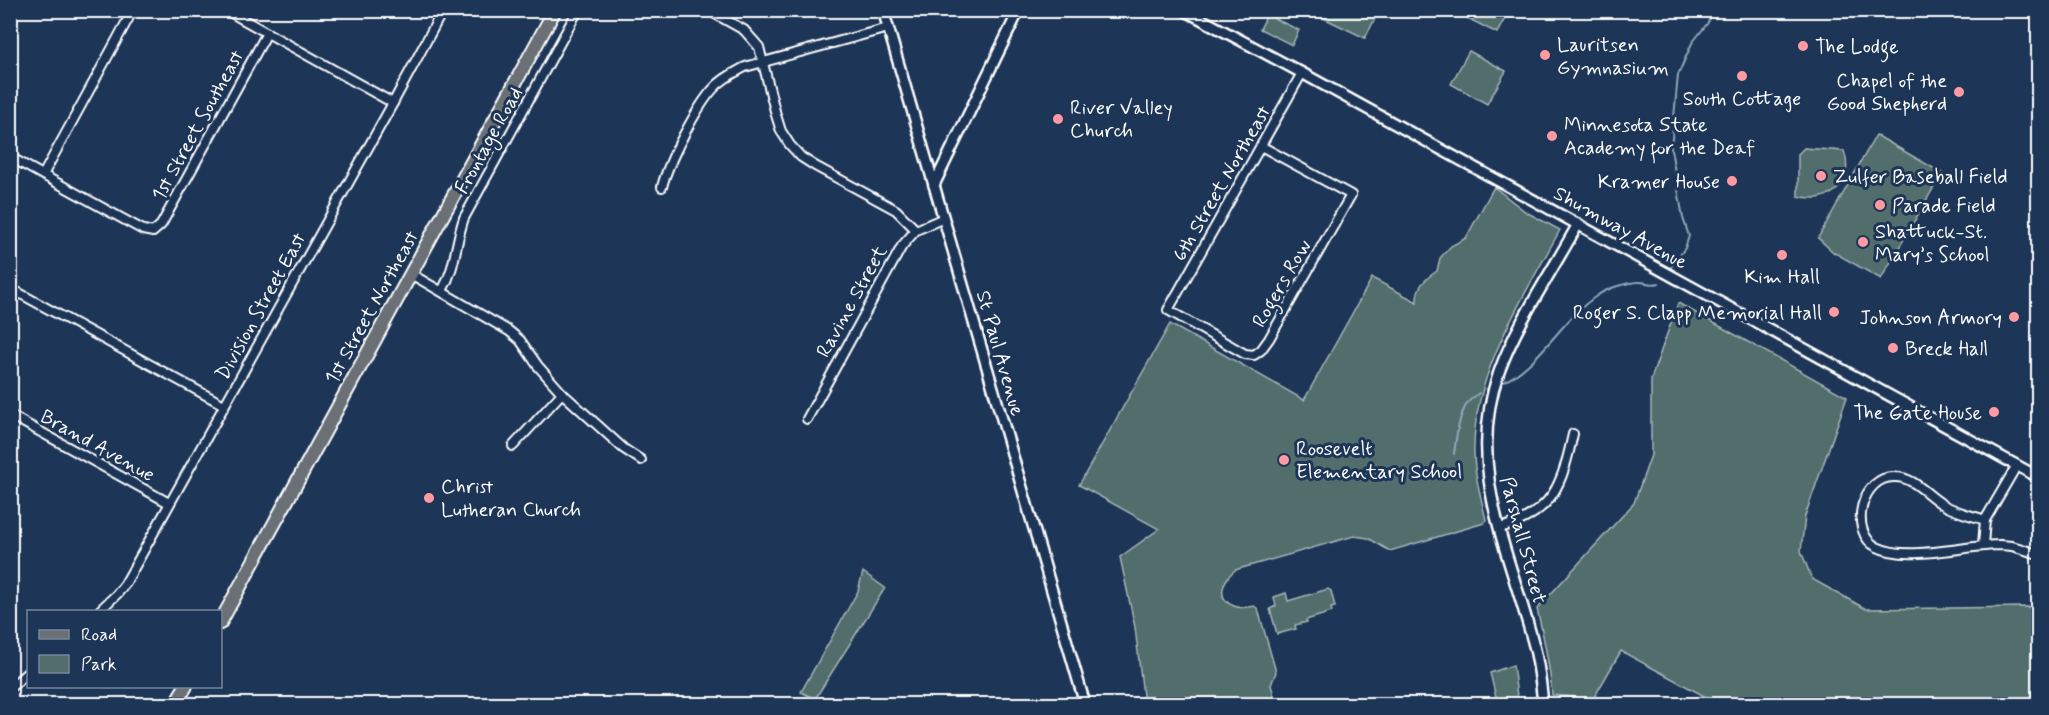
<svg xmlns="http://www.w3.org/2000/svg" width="2049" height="715" font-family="Mynerve,sans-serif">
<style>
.green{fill:#516e6c;stroke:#a8b6b6;stroke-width:1.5}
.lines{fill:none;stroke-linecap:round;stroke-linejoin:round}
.stream{stroke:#8fa8b9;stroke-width:2}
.minor-casing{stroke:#fff;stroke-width:12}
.tertiary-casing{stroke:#fff;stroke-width:14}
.primary-casing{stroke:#fff;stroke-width:16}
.minor{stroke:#1d3557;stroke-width:8}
.tertiary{stroke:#1d3557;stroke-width:9}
.primary{stroke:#6b7074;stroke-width:12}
.poi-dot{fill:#ff9aa2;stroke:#1d3557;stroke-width:2}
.labels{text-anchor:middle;stroke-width:6;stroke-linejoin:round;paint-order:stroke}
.poi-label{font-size:20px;fill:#fff;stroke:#1d3557;text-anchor:start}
.street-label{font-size:20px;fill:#fff;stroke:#1d3557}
</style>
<rect width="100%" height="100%" fill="#1d3557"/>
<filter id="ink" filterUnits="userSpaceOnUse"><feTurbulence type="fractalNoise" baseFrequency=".0167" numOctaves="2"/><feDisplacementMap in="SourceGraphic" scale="12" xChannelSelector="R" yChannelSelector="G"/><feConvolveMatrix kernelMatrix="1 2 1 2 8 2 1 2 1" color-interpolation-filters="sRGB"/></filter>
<g filter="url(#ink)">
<!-- green -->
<g class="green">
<path d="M1309,11h70l-14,27z"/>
<path d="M1470,11v-1l39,1 -12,22 -30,-15z"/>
<path d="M1267,15l32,15 -7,15 -32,-16z"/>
<path d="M1469,51l37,20 -19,33 -36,-20z"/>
<path d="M1876,135l66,38 -61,106 -48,-27 -15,-14z"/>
<path d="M1804,148l40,3c11,33 -14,54 -46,45v-42z"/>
<path d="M1494,187l32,25 34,18c-35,65 -86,141 -86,217 -1,25 7,49 12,73l-2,3 -94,28 -22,-13 -14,-2 -119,34c-12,10 -20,29 -1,36 6,3 14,1 20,0l4,3 18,63 -5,13 3,11 2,4 9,4h-141l-9,-77 -15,-70 39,-28 -80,-44 91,-161 134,76 68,-122 45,24c-1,-15 8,-23 20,-31l3,-13 11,-12 15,-8z"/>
<path d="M1678,303l169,94 -42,119 -4,35 11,28 54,30 164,-2 8,5v92h-319l-98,-53 -29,50 -17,-4 -23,-2c-2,-30 -8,-57 -15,-86l97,-106 17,-48v-76z"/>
<path d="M863,572l22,16 -70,111 -14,-7 57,-101z"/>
<path d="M1328,589l3,2 4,16 -4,1 1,4 -26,8 1,2 -12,3 1,4 -19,5 -7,-25 6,-3 -2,-9 12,-4 2,8z"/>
<path d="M1513,665l5,39h-22v-7l-6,-24z"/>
</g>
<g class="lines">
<!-- stream -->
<g class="stream">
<path d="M1671,267l14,-19 4,-12 -6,-18 -12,-69 7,-74 14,-32 15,-19 7,-14"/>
<path d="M1500,384c40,-18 61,-65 98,-89 10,-7 27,-12 39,-13 8,-1 14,4 22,1"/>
<path d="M1487,389l2,-1"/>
<path d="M1454,454c2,-15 4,-33 11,-47 2,-6 9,-10 14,-14"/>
</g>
<defs>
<g id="minor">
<path d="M226,10l167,93"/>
<path d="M708,10l36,20 15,17 17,68 5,16 9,14 11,12 14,9 81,44 20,20"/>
<path d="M1261,146l90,49 -82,144 -8,11 -7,5 -9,-1 -77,-44 134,-237"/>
<path d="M10,157l133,73 10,2 8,-7 106,-192"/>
<path d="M43,175l90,-165"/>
<path d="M662,187c6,-25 35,-81 52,-99 9,-10 20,-15 31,-21l143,-39"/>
<path d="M411,274l98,57 11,9 18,26 24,27 62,56 17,11"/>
<path d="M10,288l214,117"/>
<path d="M442,291c14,-24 13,-47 22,-73l114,-208"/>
<path d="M10,415l159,88"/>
<path d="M807,419l95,-173 14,-16 28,-12"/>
<path d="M513,446l49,-53"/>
<path d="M1985,520c-15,-5 -30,-8 -43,-16 -15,-9 -28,-27 -47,-27 -33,-2 -48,55 -18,70 29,15 90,-2 123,-2l12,1 26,8"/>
<path d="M1500,528c54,-15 62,-44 73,-94"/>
<path d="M1983,545l2,-25 32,-55"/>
<path d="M98,612l19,-18 8,-10 268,-481 50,-93"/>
<path d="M10,688l18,-16"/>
<path d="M1545,704h29"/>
</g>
<g id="tertiary">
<path d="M883,10l202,694"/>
<path d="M1184,10l118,63 736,404"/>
<path d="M934,185l85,-175"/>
<path d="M1543,704c-2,-20 -4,-42 -10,-62 -24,-91 -68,-175 -34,-270 18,-50 53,-100 79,-148"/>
</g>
<g id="primary">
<path d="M220,623l335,-613"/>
<path d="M175,704l11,-18"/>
</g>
</defs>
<!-- minor casing -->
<use href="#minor" class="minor-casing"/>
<!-- tertiary casing -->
<use href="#tertiary" class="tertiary-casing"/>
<!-- primary casing -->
<use href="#primary" class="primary-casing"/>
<!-- minor -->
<use href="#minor" class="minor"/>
<!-- tertiary -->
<use href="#tertiary" class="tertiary"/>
<!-- primary -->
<use href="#primary" class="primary"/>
</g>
</g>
<!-- markers -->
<g class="poi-dot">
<circle cx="1803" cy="46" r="6"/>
<circle cx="1545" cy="55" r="6"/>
<circle cx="1742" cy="76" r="6"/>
<circle cx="1959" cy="92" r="6"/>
<circle cx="1058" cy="119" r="6"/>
<circle cx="1552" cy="136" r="6"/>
<circle cx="1821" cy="176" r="6"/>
<circle cx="1732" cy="181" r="6"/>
<circle cx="1880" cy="205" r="6"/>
<circle cx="1863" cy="242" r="6"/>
<circle cx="1782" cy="255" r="6"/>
<circle cx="1834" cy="312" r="6"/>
<circle cx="2014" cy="317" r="6"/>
<circle cx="1893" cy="348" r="6"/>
<circle cx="1994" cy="412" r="6"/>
<circle cx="1284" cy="460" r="6"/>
<circle cx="429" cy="498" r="6"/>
</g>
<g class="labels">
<!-- poi labels -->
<g class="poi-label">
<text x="1557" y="51">Lauritsen<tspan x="1557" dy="23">Gymnasium</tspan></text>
<text x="1815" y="53">The Lodge</text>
<text x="1947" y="87" text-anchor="end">Chapel of the<tspan x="1947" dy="23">Good Shepherd</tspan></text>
<text x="1742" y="105" text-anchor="middle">South Cottage</text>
<text x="1070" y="114">River Valley<tspan x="1070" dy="23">Church</tspan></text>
<text x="1564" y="131">Minnesota State<tspan x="1564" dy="23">Academy for the Deaf</tspan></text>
<text x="1833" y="183">Zulfer Baseball Field</text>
<text x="1720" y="188" text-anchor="end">Kramer House</text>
<text x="1892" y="212">Parade Field</text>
<text x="1875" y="238">Shattuck-St.<tspan x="1875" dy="23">Mary’s School</tspan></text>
<text x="1782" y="283" text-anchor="middle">Kim Hall</text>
<text x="1822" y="319" text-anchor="end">Roger S. Clapp Memorial Hall</text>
<text x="2002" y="324" text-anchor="end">Johnson Armory</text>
<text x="1905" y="355">Breck Hall</text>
<text x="1982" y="419" text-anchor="end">The Gate House</text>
<text x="1296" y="455">Roosevelt<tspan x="1296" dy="23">Elementary School</tspan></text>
<text x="441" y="493">Christ<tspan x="441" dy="23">Lutheran Church</tspan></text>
</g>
<!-- street labels -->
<g class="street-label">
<text transform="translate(197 125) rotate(-61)" y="7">1st Street Southeast</text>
<text transform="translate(488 140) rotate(-61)" y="7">Frontage Road</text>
<text transform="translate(1221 183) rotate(-60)" y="7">6th Street Northeast</text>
<text transform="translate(1621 227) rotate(29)" y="7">Shumway Avenue</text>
<text transform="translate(1281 283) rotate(-60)" y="7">Rogers Row</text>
<text transform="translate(851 301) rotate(-61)" y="7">Ravine Street</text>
<text transform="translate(260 306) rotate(-61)" y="7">Division Street East</text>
<text transform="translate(371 307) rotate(-61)" y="7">1st Street Northeast</text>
<text transform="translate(1001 353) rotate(74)" y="7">St Paul Avenue</text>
<text transform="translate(98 445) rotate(29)" y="7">Brand Avenue</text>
<text transform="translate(1524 540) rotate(75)" y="7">Parshall Street</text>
</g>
</g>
<!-- margin -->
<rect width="2049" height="715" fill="none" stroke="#1d3557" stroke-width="36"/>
<rect x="18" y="18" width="2013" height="679" fill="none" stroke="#fff" stroke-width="2" filter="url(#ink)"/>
<!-- legend -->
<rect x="27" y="610" width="195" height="78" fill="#1d3557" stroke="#77869a" stroke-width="1.5"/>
<rect x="39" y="630" width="30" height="9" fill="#6b7074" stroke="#77869a" stroke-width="1.5"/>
<text x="81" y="640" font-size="18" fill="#ffffff">Road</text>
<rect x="39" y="655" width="30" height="18" fill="#516e6c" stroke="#77869a" stroke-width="1.5"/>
<text x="81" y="670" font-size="18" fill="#ffffff">Park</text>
</svg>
